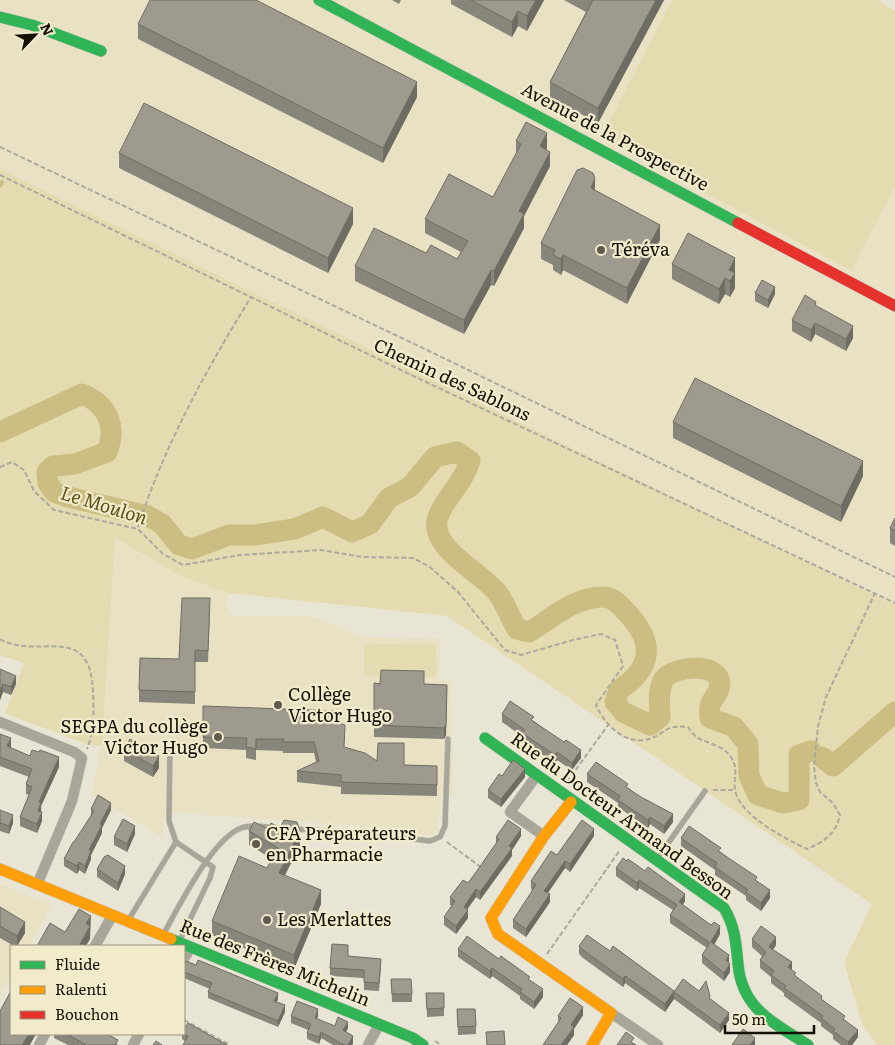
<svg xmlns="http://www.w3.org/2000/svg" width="895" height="1045" font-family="Literata,serif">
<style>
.built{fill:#e8e1c4}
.green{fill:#e5dbb0}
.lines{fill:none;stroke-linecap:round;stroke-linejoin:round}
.stream{stroke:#ccbe83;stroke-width:4}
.river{stroke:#ccbe83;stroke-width:21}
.lane-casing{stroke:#c5c2b5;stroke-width:6}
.street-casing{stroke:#c5c2b5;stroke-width:11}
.fast-casing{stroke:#c5c2b5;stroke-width:12}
.slow-casing{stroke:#c5c2b5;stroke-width:12}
.jam-casing{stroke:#c5c2b5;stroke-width:12}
.path{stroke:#aca99d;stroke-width:2;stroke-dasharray:5 2.5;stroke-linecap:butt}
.lane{stroke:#a8a599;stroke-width:5}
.street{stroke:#a8a599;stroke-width:10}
.fast{stroke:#30b455;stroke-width:11}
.slow{stroke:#ff9f0a;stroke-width:11}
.jam{stroke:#e5322d;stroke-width:11}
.wall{fill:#88857a}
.shaded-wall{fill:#6f6c63}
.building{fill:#9e9b8e;stroke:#6f6c63}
.poi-dot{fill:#5e5b4e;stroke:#f2ebcb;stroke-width:2}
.labels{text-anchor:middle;stroke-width:4.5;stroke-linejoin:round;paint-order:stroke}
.street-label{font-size:18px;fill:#131006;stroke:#f2ebcb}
.poi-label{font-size:18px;fill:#131006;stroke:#f2ebcb;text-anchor:start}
.water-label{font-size:19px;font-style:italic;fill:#5e5217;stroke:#f2ebcb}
</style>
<rect width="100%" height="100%" fill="#e9e5d4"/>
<!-- built -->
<g class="built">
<path d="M0,0h672l-71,138 250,131 44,-82v418l-895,-436z"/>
<path d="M114,538l67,38 48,17 -3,13 7,10h79l51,21 77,2 -1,42h12l2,113h-12l-3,38 -9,4 -54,-9 -211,-15 -2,25 -70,-42 12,-67z"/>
<path d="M0,884l52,21 -23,41h-18v30l-11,20z"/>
</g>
<!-- green -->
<g class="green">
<path d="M672,0h206l17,11v176l-44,83 -250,-132z"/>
<path d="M0,169l895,436v440h-18l-15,-21 -18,-62 28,-58 -425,-288 -218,-23 -48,-17 -66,-38 -13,208 -14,-1 -83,-32 19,-50 -24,-8z"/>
<path d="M364,644l72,1v32l-72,-1z"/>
</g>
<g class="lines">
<!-- stream -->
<path class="stream" d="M0,186l2,-4"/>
<!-- river -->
<g class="river">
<path d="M0,432l82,-38c26,10 35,33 25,58l-32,12 -22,2 -6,6 1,11 6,9 14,5 80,19 14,8 17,21 13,4 37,-14h26l40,-6 28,-12 29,15 18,-8 19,-26 21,-11 25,-30 22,-5 13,9c-7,23 -26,38 -32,56 -11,31 47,57 61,78 7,10 12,24 18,34l12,3c22,-13 48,-37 76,-35 10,1 17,10 24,18 26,29 23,53 -10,75l-4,12 8,10 27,13 10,-8c0,-12 -3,-27 4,-38 9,-12 52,-18 56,3 1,9 -8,16 -10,24 -1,4 0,9 0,12l24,9 14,17 1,32 9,19 25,8 16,-3v-45l12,-4"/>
<path d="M822,757l11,9 62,-54"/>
</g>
<defs>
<g id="lane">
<path d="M170,748l-1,73 7,21"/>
<path d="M294,829l68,4 68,8 10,-4 5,-11 3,-87"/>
<path d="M657,859l48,-68"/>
<path d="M129,919l47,-77 37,25 -3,11 -31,64"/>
<path d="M163,935c15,-27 49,-96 78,-107 10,-4 24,-1 35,0"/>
</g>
<g id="street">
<path d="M0,722l74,30 8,6 -10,43 -35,84"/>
<path d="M537,775l-27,37 34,24"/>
<path d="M95,946l17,-30"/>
<path d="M184,959l7,-12"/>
<path d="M611,1013l47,32"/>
<path d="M39,1045l6,-11"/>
<path d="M133,1045l6,-11"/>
<path d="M368,1045l11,-20"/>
</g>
<g id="fast">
<path d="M319,0l419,223"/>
<path d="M0,17l32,8 69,26"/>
<path d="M485,738l239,170c11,18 12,35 14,56 4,45 35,58 70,81"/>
<path d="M171,939l242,99 10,7"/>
</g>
<g id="slow">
<path d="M571,802l-27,34 -53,82 7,16 113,79 -19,32"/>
<path d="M0,869l171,70"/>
</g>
<path id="jam" d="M738,223l157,83"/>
</defs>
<!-- lane casing -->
<use href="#lane" class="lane-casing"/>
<!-- street casing -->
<use href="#street" class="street-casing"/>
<!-- fast casing -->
<use href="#fast" class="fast-casing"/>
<!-- slow casing -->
<use href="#slow" class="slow-casing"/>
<!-- jam casing -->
<use href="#jam" class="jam-casing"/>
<!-- path -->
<g class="path">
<path d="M0,147l427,203 468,227"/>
<path d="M0,175l409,199 486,229"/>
<path d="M0,467l12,-5 12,8 10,21 20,19 84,19 25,25 20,11 57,-10 81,-5 42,7 50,1 17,9 28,25 47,58 16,5 52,-15 28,-6 14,6 8,26 -27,39c8,18 26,38 48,35 20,-3 18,-16 44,-13 3,4 6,9 10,11 11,6 26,8 33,19 8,11 2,22 4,33 5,26 51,49 72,59 17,-7 29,-15 33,-34l-7,-12 -13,-11 -4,-9 -2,-17 4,-40 8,-29 49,-104"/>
<path d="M138,527c26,-81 68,-157 113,-230"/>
<path d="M0,639c37,22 90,-19 93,52 1,18 1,42 -6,58"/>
<path d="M567,782l41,-57"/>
<path d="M713,790h22"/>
<path d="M447,842l35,26"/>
<path d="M547,954l73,-104"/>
<path d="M184,1020l46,25"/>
<path d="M435,1041l6,4"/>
</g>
<!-- lane -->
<use href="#lane" class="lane"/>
<!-- street -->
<use href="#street" class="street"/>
<!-- fast -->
<use href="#fast" class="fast"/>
<!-- slow -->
<use href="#slow" class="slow"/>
<!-- jam -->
<use href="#jam" class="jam"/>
</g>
<!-- wall -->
<g class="wall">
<path d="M392,0h9l-2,4z"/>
<path d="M451,0h93l-17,31 -9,-5 -6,11 -61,-33z"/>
<path d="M564,0h100l-66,123 -48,-25v-16l36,-70z"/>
<path d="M138,24l279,73 -34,66 -245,-124z"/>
<path d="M516,141l31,7 -1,1 4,17 -26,50v12l-30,58 -3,-1 -27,49 -109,-53v-15l71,-13 31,6 4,-7 -36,-19v-14l68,-22 23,-43z"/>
<path d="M119,153l234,71 -25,49 -209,-105z"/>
<path d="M595,190l65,50 -33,64 -64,-34 -2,5 -8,-5v-5l-12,-6v-16z"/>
<path d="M672,264l63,10v14l-5,9 -5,-3 -6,10 -47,-25z"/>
<path d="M755,293l20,1 -7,14 -13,-7z"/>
<path d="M816,306l37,32 -7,13 -31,-17 -4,8 -19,-11v-11z"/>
<path d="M673,422l190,54 -22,46 -168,-84z"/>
<path d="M895,518v28l-5,-3v-15z"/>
<path d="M210,610l-2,52h-13v42l-56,-2v-12l40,-31z"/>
<path d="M0,669l16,15 -5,11 -8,-3 -3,8z"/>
<path d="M374,683l73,2 -1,50 -2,4 -70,-2z"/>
<path d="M203,706l133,16 8,26 33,13 27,4 33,1v30l-96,-2v-7l-44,-5v-11l19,-9 -2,-9h-31v-2l-27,-1v10l-10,-2v-8l-43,-2z"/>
<path d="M502,714l32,7 47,37 -9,12 -15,-10 -2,3 -33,-22v-5l-20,-14z"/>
<path d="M0,734l10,14 49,19 -18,39 1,15 -5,12 -17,-7v-9l9,-22 -3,-1v-10l3,-7 -29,-11z"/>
<path d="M124,749l35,19 -6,9 -29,-16z"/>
<path d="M587,774l41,14 45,34 -9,12 -14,-10 -2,4 -30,-21v-4l-31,-21z"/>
<path d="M502,776l23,1 -24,30 -13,-9v-8z"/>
<path d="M91,809l20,1 -9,18v5l-11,22v4l-6,15 -6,-4 -2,4 -13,-8v-7l27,-43z"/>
<path d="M0,810l13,13 -4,11 -9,-3z"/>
<path d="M268,829l32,16 -15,30 36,29 -27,65 -82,-34v-14l55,-53 5,-9 -23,-14v-14z"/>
<path d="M135,834l-8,18 -13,-7v-8z"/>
<path d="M521,836l-9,14v6l-32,44 -4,-3 -9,12 1,9 -12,16 -12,-9v-8l8,-11 -2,-1v-8l18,-14 11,-15 17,-24v-7z"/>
<path d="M594,836l-24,36 -5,-4 -17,25 2,9 -24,35 -13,-9v-8l20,-29 -2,-2v-8l26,-26z"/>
<path d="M681,838l40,14 36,29 13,17 -9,13 -15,-11v-4l-31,-21v-5l-34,-24z"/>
<path d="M616,868l69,33 -2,4 37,29 -6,11 15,18 1,9 -6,9 -22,-18v-8l5,-7 -37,-25v-8l3,-5 -34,-22 -2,3 -21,-15z"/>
<path d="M97,869l28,5 -7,17 -21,-14z"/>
<path d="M0,907l25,26 -8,13h-3l-14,-8z"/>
<path d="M752,939l24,6 -3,5 19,20 4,7 49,43 13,17 -6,8h-11l-8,-6v-4l-12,-9v-3l-37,-27v-3l-13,-10v-6l-11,-9v-8l2,-4 -10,-9z"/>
<path d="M579,946l95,45 36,8 19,21 -9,13 -46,-34 -9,13 -40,-29 -2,4 -40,-29 -4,-4z"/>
<path d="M458,949l72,32 13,16 -9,12 -14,-10v-3l-28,-20 -2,3 -32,-22z"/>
<path d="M348,956l33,11 -2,24 -15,-1v-12l-34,-2v-8z"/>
<path d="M184,966l94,33 -1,3 8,10 -7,15 -70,-29v-6l2,-3 -26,-11z"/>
<path d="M391,979l21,15v8h-20z"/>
<path d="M426,993h18v23l-17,1z"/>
<path d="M457,1009l19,17v8l-18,1z"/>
<path d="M583,1015l-9,14v6l-7,10h-24l15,-21v-8z"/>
<path d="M291,1016h27l-1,3 18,7 13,2 -2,4 7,11 -1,2h-19l-12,-7 -2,6 -12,-5v-6l1,-3 -17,-7z"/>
<path d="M54,1034h53l11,11h-50l-14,-7z"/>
<path d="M182,1034h2l43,11 -42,-4 -3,-2z"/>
</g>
<!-- shaded-wall -->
<g class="shaded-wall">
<path d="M536,0h8l-17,31v-15z"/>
<path d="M656,0h8l-66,123v-15z"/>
<path d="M518,11v15l-6,11v-15z"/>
<path d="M417,82v15l-34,66v-15z"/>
<path d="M547,133v15l-7,13v-15z"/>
<path d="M550,152v14l-26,50v12l-30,58v-15l25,-60z"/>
<path d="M595,178v16l-4,-6z"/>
<path d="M353,208v16l-25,49v-15z"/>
<path d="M660,225v15l-33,64v-16z"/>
<path d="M563,255v15l-2,5v-16z"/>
<path d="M735,258v30l-5,9v-16l-1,-11z"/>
<path d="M491,270v15l-27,49v-14z"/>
<path d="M725,278v16l-6,10v-15z"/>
<path d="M775,287v7l-7,14v-8z"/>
<path d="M815,323v11l-4,8v-12z"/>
<path d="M853,326v12l-7,13v-12z"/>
<path d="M863,461v15l-22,46v-16z"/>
<path d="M16,676v8l-5,11v-8z"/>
<path d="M3,684v8l-3,8v-8z"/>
<path d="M447,685l-1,50 -2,4v-11z"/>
<path d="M11,738v9l-4,8v-9z"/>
<path d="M581,750v8l-9,12v-7z"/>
<path d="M557,752v8l-2,3v-8z"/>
<path d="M159,756v12l-6,9v-11z"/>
<path d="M59,757v10l-18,39v6l-3,8 1,-18z"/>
<path d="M525,769v8l-24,30v-8z"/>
<path d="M111,803v7l-9,18v5l-11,22v4l-6,15v-8l4,-16 11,-26z"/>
<path d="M42,812v9l-5,12v-9z"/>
<path d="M673,814v8l-9,12v-8z"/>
<path d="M13,815v8l-4,11v-8z"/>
<path d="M650,817v7l-2,4v-8z"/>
<path d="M135,826v8l-8,18v-8z"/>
<path d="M521,829v7l-9,14v6l-32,44v-8z"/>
<path d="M594,829v7l-24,36v-8z"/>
<path d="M300,831v14l-21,42v-14z"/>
<path d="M565,861v7l-21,30v-7z"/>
<path d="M79,862v8l-2,4v-8z"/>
<path d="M125,866v8l-7,17v-8z"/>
<path d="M639,880v8l-2,3v-8z"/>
<path d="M476,889v8l-12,17v-7z"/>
<path d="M321,890v14l-27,65v-14z"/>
<path d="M770,890v8l-9,13v-8z"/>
<path d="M550,894v8l-24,35v-8z"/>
<path d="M685,894v7l-6,9v-8z"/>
<path d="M468,910v8l-12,16v-8z"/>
<path d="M91,916l-1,23 -4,7h-7l7,-23z"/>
<path d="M25,922v11l-8,13v-10z"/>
<path d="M720,926v8l-9,16v-8z"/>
<path d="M776,937v8l-7,10v-8z"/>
<path d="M729,955v8l-3,-3z"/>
<path d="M792,962v8l-4,-3z"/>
<path d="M730,964v8l-6,9v-8z"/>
<path d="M492,968v8l-2,3v-8z"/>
<path d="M625,976v7l-2,4v-8z"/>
<path d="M543,989v8l-9,12v-7z"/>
<path d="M674,992v7l-9,13v-8z"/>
<path d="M278,993v6l-4,8v-6z"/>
<path d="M285,1005v7l-7,15v-6z"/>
<path d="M583,1007v8l-9,14v6l-7,10h-6l10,-20z"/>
<path d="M318,1009v7l-3,8v-6z"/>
<path d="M729,1013v7l-9,13v-8z"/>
<path d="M348,1022v6l-5,9v-7z"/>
<path d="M858,1030v7l-6,8h-4v-3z"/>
<path d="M321,1032v6l-2,6v-7z"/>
<path d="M29,1034h7l-6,11h-8z"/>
<path d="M353,1036v7l-1,2h-4z"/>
<path d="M755,1038v7h-5z"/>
</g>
<!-- building -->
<g class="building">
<path d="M150,0h106l161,82 -34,66 -245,-124z"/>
<path d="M471,0h65l-9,16 -9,-5 -6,11z"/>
<path d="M593,0h63l-58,108 -48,-26z"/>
<path d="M144,103l209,105 -25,50 -209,-105z"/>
<path d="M526,122l21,11 -7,13 10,6 -31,59 5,3 -30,57 -3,-1 -27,50 -109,-54 19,-38 52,25 5,-8 26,14 11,-18 -43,-22 24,-45 44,23 28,-53 -5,-3z"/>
<path d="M583,168l10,5 2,5 -4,10 69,37 -33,63 -64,-33 -2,4 -8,-4 2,-5 -14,-7 36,-73z"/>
<path d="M688,233l47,25 -6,12 6,3 -5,8 -5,-3 -6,11 -47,-25z"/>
<path d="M762,280l13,7 -7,13 -13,-7z"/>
<path d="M805,295l11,7 -1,3 38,21 -7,13 -31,-16 -4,7 -19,-10z"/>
<path d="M695,378l168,83 -22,45 -168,-84z"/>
<path d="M895,518v13l-5,-3z"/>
<path d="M182,598h28l-2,53 -13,-1v42l-56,-2 1,-32 39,1z"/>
<path d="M0,669l16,7 -5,11 -8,-3 -3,8z"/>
<path d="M381,670l43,1v13l23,1 -1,39 -2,4 -70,-3v-42l6,1z"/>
<path d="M510,701l24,16 -3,3 33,22 2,-2 15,10 -9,13 -15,-11 -2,3 -33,-22 3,-3 -23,-16z"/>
<path d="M203,706l133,5v11l9,3 -1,22 21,6 12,8 1,-18h26v22l33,1v19l-96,-3v-7l-44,-4 22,-10 -5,-19h-31l1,-3h-28v10l-10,-2 1,-9 -44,-1z"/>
<path d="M0,734l11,4 -4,8 23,10 2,-6 7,2 1,-2 19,7 -20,45 2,1 -3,8 4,1 -5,12 -17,-7 12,-30 -6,-3 6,-15 -32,-12z"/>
<path d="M130,739l29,17 -6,10 -29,-17z"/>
<path d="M513,760l12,9 -24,30 -13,-9 11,-16 3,2z"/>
<path d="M596,762l32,22 -2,3 15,10 32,17 -9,12 -14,-9 -2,3 -30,-20 2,-4 -33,-22z"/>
<path d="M98,795l13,8 -11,21 2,1 -13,25 2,1 -6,15 -6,-4 -2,4 -13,-7 9,-17h1l20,-31 -3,-2z"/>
<path d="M0,810l13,5 -4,11 -9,-3v1z"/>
<path d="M123,819l12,7 -8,18 -13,-7z"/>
<path d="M284,820l13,2 3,9 -21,42 42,17 -27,65 -82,-34 27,-65 28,12 11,-20 -29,-17 5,-9 14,7 3,-6 9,5z"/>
<path d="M508,820l13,9 -12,17 3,2 -32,44 -4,-3 -12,18 4,3 -12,16 -12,-9 11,-16 -5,-4 13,-17 5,3 11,-15 20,-29 -3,-2z"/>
<path d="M582,820l12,9 -24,35 -5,-3 -21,30 6,3 -24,35 -13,-9 23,-35 -5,-4 20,-30 6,4z"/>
<path d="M689,826l32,22 -3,3 39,26 -2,3 15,10 -9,13 -15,-11 2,-2 -33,-23 2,-4 -36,-25z"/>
<path d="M108,855l17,11 -7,17 -21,-14 7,-12z"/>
<path d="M623,858l4,3 1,-2 17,12 3,-4 37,27 -6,8 32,23 3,-3 6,4 -9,16 18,13 -3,5 4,4 -6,9 -22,-18 8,-12 -40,-28 7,-10 -38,-25 -2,3 -21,-15z"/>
<path d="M0,907l25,15 -8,14 -17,-10z"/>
<path d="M79,909l12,7 -5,7 4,3 -11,20h-42l13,-23 15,9z"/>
<path d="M761,926l15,11 -7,10 23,15 -4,5 8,6 -2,2 28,21 -1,3 24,17 -2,3 15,11 -10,12 -15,-11 2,-2 -14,-11 2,-2 -39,-28 2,-2 -15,-11 3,-4 -14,-11 6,-8 -14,-13z"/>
<path d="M587,935l23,16 3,-5 61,45 -9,13 -40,-28 -2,3 -40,-29 -4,-4z"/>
<path d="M467,936l32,23 2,-3 29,21 -2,2 15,10 -9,13 -14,-10 2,-3 -30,-21 -2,3 -32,-22z"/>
<path d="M332,944l16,1v11l33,3 -2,24 -15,-1v-12l-34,-2z"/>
<path d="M198,960l80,33 -4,8 11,4 -7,16 -70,-29 4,-9 -28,-11v-6l2,-5 10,4z"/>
<path d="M391,979h20l1,15h-20z"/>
<path d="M683,979l16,12 7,-10 4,15 -1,2 20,15 -9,12 -46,-33z"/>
<path d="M11,991v43h18l-7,11h-22v-34z"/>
<path d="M426,993h18v15l-17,1z"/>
<path d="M570,998l13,9 -12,18 3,2 -13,18h-18l18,-27 -3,-2z"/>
<path d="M297,1001l21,8 -3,9 20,8 3,-9 10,5 -5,8 10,6 -5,9h-4l-23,-13 -2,5 -12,-4 4,-9 -20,-8z"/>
<path d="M457,1009h18l1,17 -18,1z"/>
<path d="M188,1023l39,22h-44l5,-9 -4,-2v-4z"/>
<path d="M743,1029l12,9 -5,7h-18z"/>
<path d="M504,1031l1,14h-18l-1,-13z"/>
<path d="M626,1032l8,6 -3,4 5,3h-19z"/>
<path d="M67,1034h40l11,6 -3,5h-29z"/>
<path d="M156,1041l6,4h-9z"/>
</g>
<!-- markers -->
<g class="poi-dot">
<circle cx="601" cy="250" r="5"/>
<circle cx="278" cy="705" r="5"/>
<circle cx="218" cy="737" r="5"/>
<circle cx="256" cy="844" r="5"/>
<circle cx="267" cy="920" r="5"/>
</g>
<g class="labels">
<!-- street labels -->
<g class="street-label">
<text transform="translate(615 137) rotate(28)" y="6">Avenue de la Prospective</text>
<text transform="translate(452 380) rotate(25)" y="6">Chemin des Sablons</text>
<text transform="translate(622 816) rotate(36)" y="6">Rue du Docteur Armand Besson</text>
<text transform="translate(275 963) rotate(22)" y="6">Rue des Frères Michelin</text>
</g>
<!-- poi labels -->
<g class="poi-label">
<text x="611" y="256">Téréva</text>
<text x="288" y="701">Collège<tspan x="288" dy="21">Victor Hugo</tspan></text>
<text x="208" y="733" text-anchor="end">SEGPA du collège<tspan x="208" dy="21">Victor Hugo</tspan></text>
<text x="266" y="840">CFA Préparateurs<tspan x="266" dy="21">en Pharmacie</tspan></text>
<text x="277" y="926">Les Merlattes</text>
</g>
<!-- water labels -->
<g class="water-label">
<text transform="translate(104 505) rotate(17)" y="7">Le Moulon</text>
</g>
</g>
<!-- legend -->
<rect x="10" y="945" width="175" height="90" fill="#f2ebcb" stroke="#99937c"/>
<rect x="20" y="961" width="25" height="8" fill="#30b455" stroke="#99937c"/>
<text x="55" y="970" font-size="15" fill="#131006">Fluide</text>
<rect x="20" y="986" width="25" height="8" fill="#ff9f0a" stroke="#99937c"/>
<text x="55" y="995" font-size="15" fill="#131006">Ralenti</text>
<rect x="20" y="1011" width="25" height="8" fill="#e5322d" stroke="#99937c"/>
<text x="55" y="1020" font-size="15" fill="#131006">Bouchon</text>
<!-- north arrow -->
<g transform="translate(35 35) rotate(65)" stroke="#f2ebcb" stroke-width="4" paint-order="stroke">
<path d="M0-4L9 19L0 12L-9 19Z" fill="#131006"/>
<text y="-8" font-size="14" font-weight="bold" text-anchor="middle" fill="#131006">N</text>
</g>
<!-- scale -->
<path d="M725 1025v8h89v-8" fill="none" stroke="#131006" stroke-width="2.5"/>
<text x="732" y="1025" font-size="15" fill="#131006" stroke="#f2ebcb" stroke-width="4" paint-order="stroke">50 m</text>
</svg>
